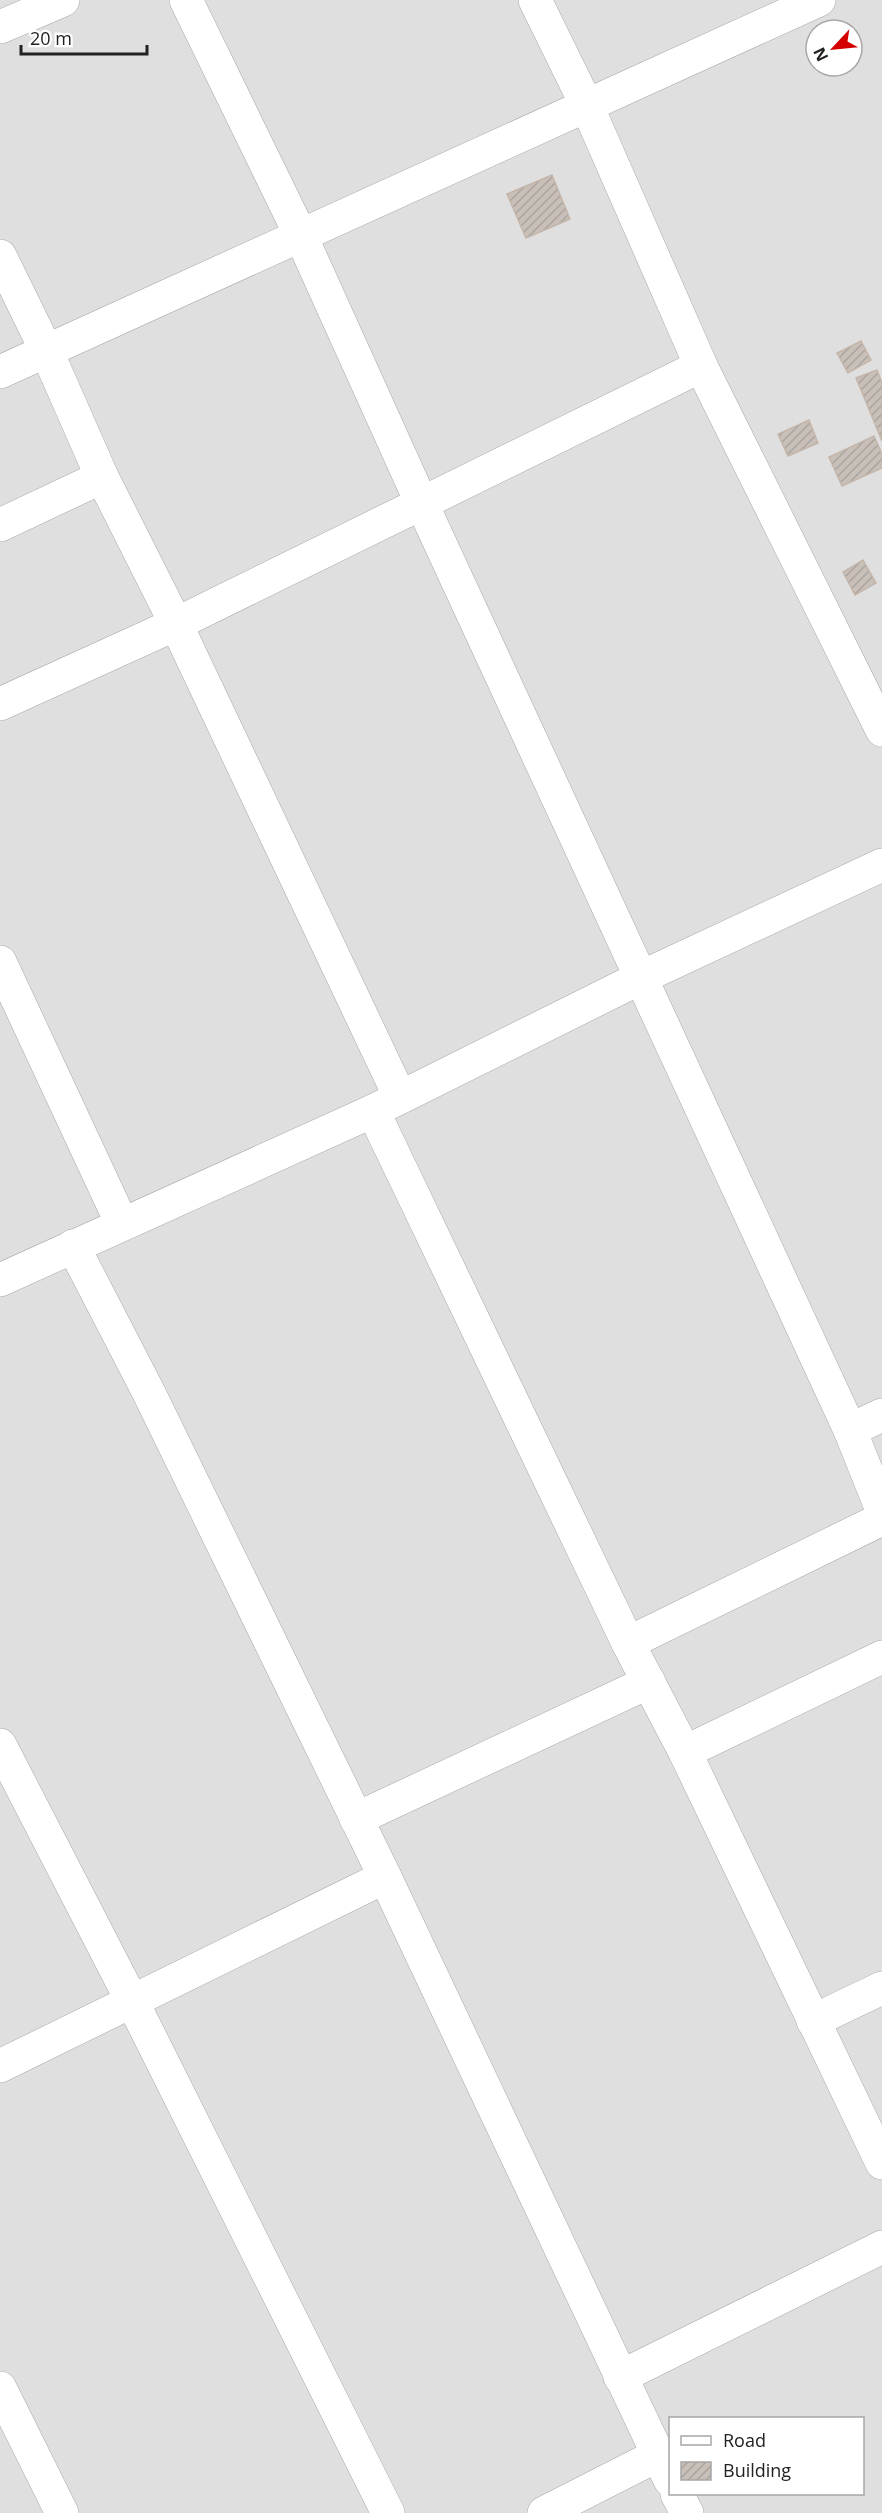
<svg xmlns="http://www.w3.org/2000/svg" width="882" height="2513" font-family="'Open Sans',sans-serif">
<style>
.residential{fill:#e0dfdf;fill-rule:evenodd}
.building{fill:url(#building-hatch);stroke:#c4b6ab;stroke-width:1.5}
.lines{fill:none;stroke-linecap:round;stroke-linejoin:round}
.street-casing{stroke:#a9a9a9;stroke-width:34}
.street{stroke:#fff;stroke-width:33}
</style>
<defs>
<pattern id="building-hatch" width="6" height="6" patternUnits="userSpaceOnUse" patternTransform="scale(1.5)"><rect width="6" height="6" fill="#c7bfb8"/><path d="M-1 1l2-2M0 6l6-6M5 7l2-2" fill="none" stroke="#aba49e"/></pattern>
</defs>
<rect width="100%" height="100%" fill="#f2efe9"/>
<!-- residential -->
<path class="residential" d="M0,0h882v2513h-882zM816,30h36v36h-36zM670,2418h192v76h-192z"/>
<!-- building -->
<g class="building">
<path d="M552,175l18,44 -44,19 -19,-44z"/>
<path d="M861,341l10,19 -23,13 -11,-20z"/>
<path d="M877,370l5,13v58l-26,-63z"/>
<path d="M809,420l9,23 -30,13 -10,-22z"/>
<path d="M874,436l8,18v14l-40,18 -13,-29z"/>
<path d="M863,560l13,23 -21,12 -12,-23z"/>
</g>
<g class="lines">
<defs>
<g id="street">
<path d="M186,0l114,234 121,268 429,928 32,80"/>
<path d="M535,0l52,106 114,260 181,364"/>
<path d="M0,27l63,-27"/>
<path d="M0,256l47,96 55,125 74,147 224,473"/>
<path d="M0,372l819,-372"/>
<path d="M0,525l102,-48"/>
<path d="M0,704l176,-80 525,-258"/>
<path d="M0,962l122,262"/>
<path d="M373,1111l255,532 57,109 197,411"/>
<path d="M73,1246l76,147 236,484 285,603"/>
<path d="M0,1280l373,-169 269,-134 240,-112"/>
<path d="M850,1430l32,-15"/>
<path d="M628,1643l254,-124"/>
<path d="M0,1745l132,256 256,512"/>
<path d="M685,1752l197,-95"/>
<path d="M356,1819l293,-137"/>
<path d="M813,2021l69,-33"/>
<path d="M0,2066l385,-189"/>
<path d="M620,2377l262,-130"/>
<path d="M0,2388l62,125"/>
<path d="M677,2494l10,19"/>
<path d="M544,2513l114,-58"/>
</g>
</defs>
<!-- street casing -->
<use href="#street" class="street-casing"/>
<!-- street -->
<use href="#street" class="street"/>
</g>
<!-- legend -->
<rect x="669" y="2417" width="195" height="78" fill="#ffffff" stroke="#a7a7a7" stroke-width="1.5"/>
<rect x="681" y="2436" width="30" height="9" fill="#ffffff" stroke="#a7a7a7" stroke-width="1.5"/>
<text x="723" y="2447" font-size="18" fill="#222222">Road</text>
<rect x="681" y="2462" width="30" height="18" fill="url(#building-hatch)" stroke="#a7a7a7" stroke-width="1.5"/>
<text x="723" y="2477" font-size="18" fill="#222222">Building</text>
<!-- north arrow -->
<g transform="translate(834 48) rotate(244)"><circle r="28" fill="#ffffff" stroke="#a7a7a7" stroke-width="1.5"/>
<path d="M0-4.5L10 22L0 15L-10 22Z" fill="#d40000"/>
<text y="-9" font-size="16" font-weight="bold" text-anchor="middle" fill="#222222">N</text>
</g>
<!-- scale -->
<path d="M21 45v9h126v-9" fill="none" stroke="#222222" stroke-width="3"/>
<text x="30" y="45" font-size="18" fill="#222222" stroke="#ffffff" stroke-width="4.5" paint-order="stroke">20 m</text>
</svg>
